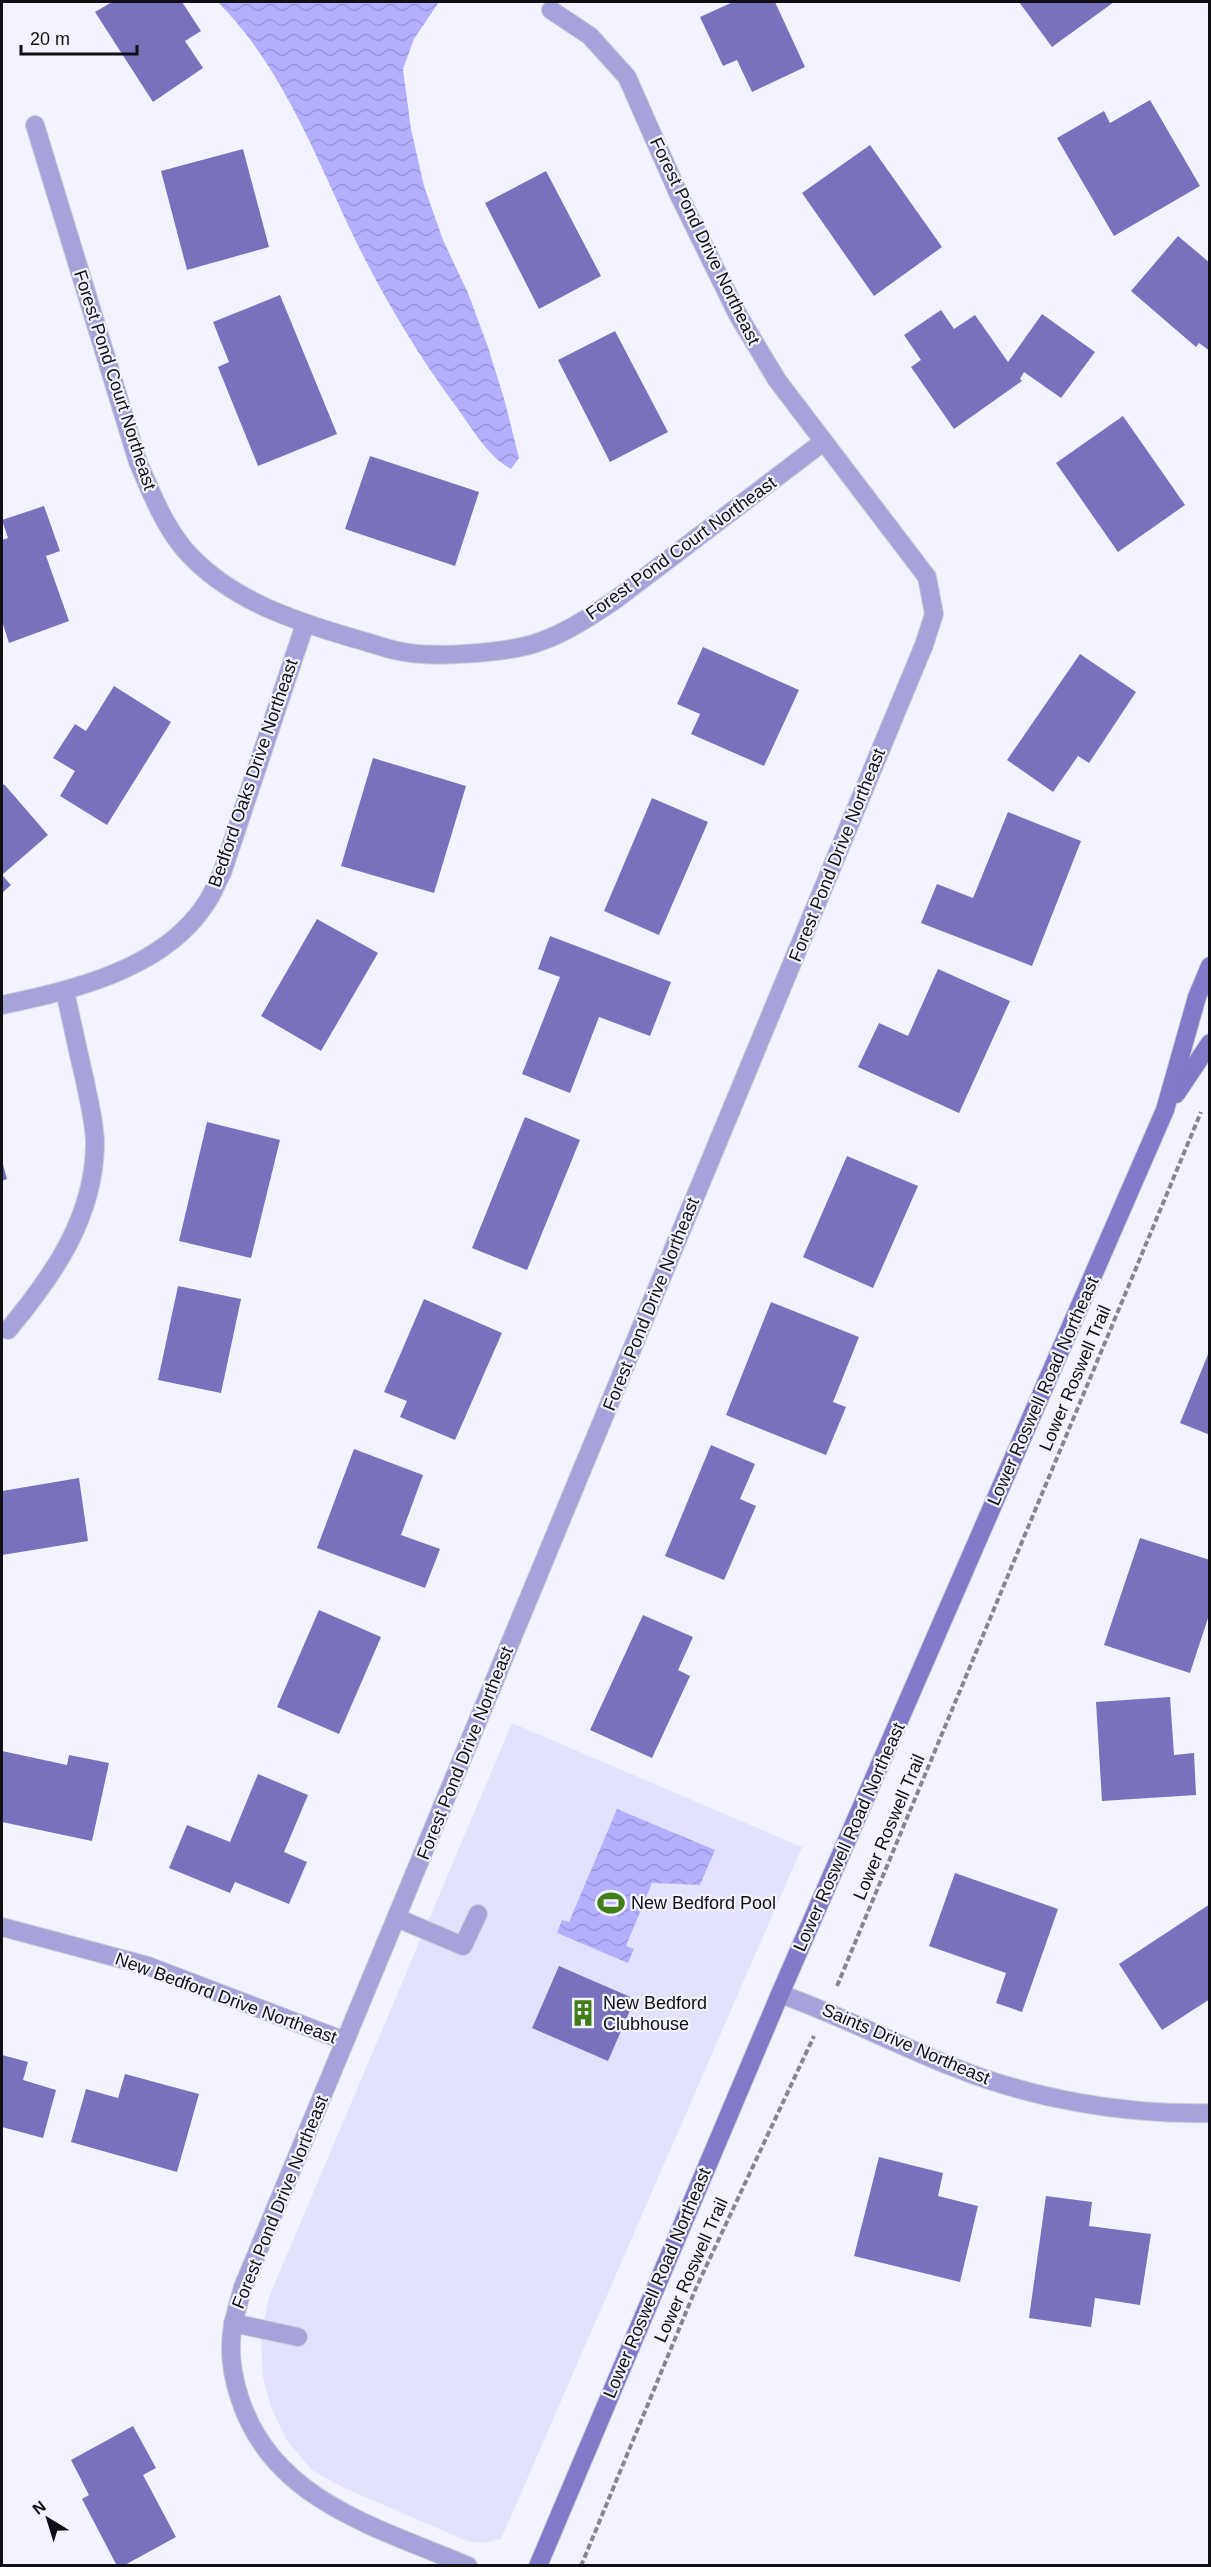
<svg xmlns="http://www.w3.org/2000/svg" width="1211" height="2567" font-family="Arial,sans-serif">
<style>
.park{fill:#e3e2fe}
.water{fill:url(#water-waves)}
.building{fill:#7872bc}
.lines{fill:none;stroke-linecap:round;stroke-linejoin:round}
.lane-casing{stroke:#cfcfda;stroke-width:20}
.street-casing{stroke:#cfcfda;stroke-width:20}
.secondary-casing{stroke:#cfcfda;stroke-width:20}
.path{stroke:#868690;stroke-width:4;stroke-dasharray:6 3;stroke-linecap:butt}
.lane{stroke:#a5a3d9;stroke-width:18}
.street{stroke:#a5a3d9;stroke-width:18}
.secondary{stroke:#807ac8;stroke-width:18}
.labels{text-anchor:middle;stroke-width:4.5;stroke-linejoin:round;paint-order:stroke}
.street-label{font-size:18px;fill:#0f0f15;stroke:#f3f3ff}
.poi-label{font-size:18px;fill:#0f0f15;stroke:#f3f3ff;text-anchor:start}
</style>
<defs>
<pattern id="water-waves" width="16" height="10" patternUnits="userSpaceOnUse" patternTransform="scale(1.5)"><rect width="16" height="10" fill="#b4b0ff"/><path d="M0 5q4-4 8 0t8 0" fill="none" stroke="#9a96da"/></pattern>
</defs>
<rect width="100%" height="100%" fill="#f3f3ff"/>
<!-- park -->
<path class="park" d="M512,1723l290,124 -301,692 -18,4 -16,-2 -125,-54 -29,-16 -26,-30 -16,-34 -8,-30 -2,-40 8,-40z"/>
<!-- water -->
<g class="water">
<path d="M218,2h221l-25,37 -11,30 8,60 13,57 19,54 25,53 20,54 17,55 14,56 -8,11c-25,-14 -39,-41 -56,-64 -40,-54 -76,-115 -105,-176 -37,-80 -70,-164 -132,-227z"/>
<path d="M617,1809l98,41 -15,35 -48,-2 -26,63 8,3 -6,14 -71,-30 5,-13 7,2z"/>
</g>
<!-- building -->
<g class="building">
<path d="M112,2h70l19,29 -16,10 18,27 -50,34 -58,-90z"/>
<path d="M733,2h42l30,65 -53,25 -15,-32 -14,6 -23,-49z"/>
<path d="M1019,2h95l-62,45z"/>
<path d="M1150,100l50,86 -86,50 -57,-98 47,-27 6,12z"/>
<path d="M870,145l72,102 -68,49 -72,-103z"/>
<path d="M243,149l26,98 -82,23 -26,-99z"/>
<path d="M546,171l55,105 -62,33 -54,-106z"/>
<path d="M1178,236l32,27v88l-11,-8 -3,4 -65,-56z"/>
<path d="M280,295l57,139 -79,32 -40,-99 11,-5 -16,-40z"/>
<path d="M941,310l13,19 21,-14 33,47 34,-48 53,38 -34,46 -37,-26 -4,7 2,2 -68,48 -43,-62 10,-7 -17,-25z"/>
<path d="M615,331l53,101 -58,30 -52,-102z"/>
<path d="M1123,416l62,89 -67,47 -62,-89z"/>
<path d="M370,456l109,36 -24,74 -110,-37z"/>
<path d="M44,506l16,45 -14,5 23,65 -60,22 -7,-22v-81l6,-2 -6,-18z"/>
<path d="M703,647l96,43 -35,76 -73,-32 9,-20 -23,-10z"/>
<path d="M1080,654l56,38 -47,71 -11,-7 -25,36 -46,-32z"/>
<path d="M114,686l57,36 -64,103 -47,-29 15,-25 -22,-13 22,-34 11,7z"/>
<path d="M373,758l93,28 -32,107 -93,-27z"/>
<path d="M4,784l44,51 -46,40 9,10 -9,8v-106z"/>
<path d="M652,798l56,24 -49,113 -55,-24z"/>
<path d="M1008,812l73,29 -49,125 -111,-43 16,-39 36,14z"/>
<path d="M317,919l61,34 -57,98 -60,-35z"/>
<path d="M550,936l121,46 -21,54 -51,-19 -29,76 -48,-19 38,-97 -22,-8z"/>
<path d="M938,969l72,32 -51,112 -101,-46 21,-44 29,13z"/>
<path d="M525,1117l55,23 -53,130 -55,-22z"/>
<path d="M207,1122l73,18 -29,118 -72,-17z"/>
<path d="M847,1156l71,30 -45,102 -70,-31z"/>
<path d="M2,1161l5,18 -5,2z"/>
<path d="M178,1286l63,13 -20,94 -63,-13z"/>
<path d="M424,1299l78,34 -47,107 -55,-23 7,-16 -23,-9z"/>
<path d="M771,1302l88,35 -26,65 13,5 -20,48 -100,-40z"/>
<path d="M1209,1352h1v83l-30,-12z"/>
<path d="M711,1445l44,19 -15,35 16,7 -32,74 -59,-24z"/>
<path d="M354,1449l69,26 -22,60 39,14 -15,39 -108,-40z"/>
<path d="M79,1478l9,63 -86,14v-64z"/>
<path d="M1140,1538l70,22v52l-20,61 -86,-28z"/>
<path d="M319,1610l62,27 -42,97 -62,-27z"/>
<path d="M643,1615l50,22 -15,33 12,6 -38,82 -62,-28z"/>
<path d="M1170,1697l4,58 20,-2 2,42 -94,6 -6,-99z"/>
<path d="M2,1751l65,14 2,-10 40,8 -17,78 -90,-19z"/>
<path d="M258,1774l50,21 -24,57 23,10 -18,42 -54,-22 -5,11 -61,-25 18,-43 43,17z"/>
<path d="M955,1873l103,36 -36,103 -26,-9 10,-30 -77,-27z"/>
<path d="M1210,1904v95l-48,31 -43,-66z"/>
<path d="M559,1966l76,33 -27,62 -76,-33z"/>
<path d="M2,2055l26,7 -5,18 33,10 -13,48 -41,-11z"/>
<path d="M125,2074l74,20 -22,78 -106,-30 15,-53 32,9z"/>
<path d="M879,2157l64,16 -5,23 40,10 -18,76 -106,-26z"/>
<path d="M1046,2196l46,6 -3,24 62,8 -11,71 -45,-7 -4,29 -62,-9z"/>
<path d="M133,2426l23,42 -13,7 33,62 -53,29h-6l-35,-67 7,-4 -18,-35z"/>
</g>
<g class="lines">
<defs>
<g id="lane">
<path d="M397,1918l66,28 15,-32"/>
<path d="M233,2323l65,14"/>
</g>
<g id="street">
<path d="M35,125l103,337c13,30 25,62 47,88 44,50 109,71 171,89 16,4 32,11 48,13 32,6 105,1 135,-10 27,-9 52,-26 76,-42l208,-158"/>
<path d="M2,1005c71,-15 163,-36 205,-103 6,-9 10,-20 15,-29l83,-249"/>
<path d="M8,1330c45,-54 86,-112 87,-186 0,-20 -6,-42 -10,-63 -7,-29 -13,-59 -20,-89"/>
<path d="M2,1927l146,39 197,75"/>
<path d="M780,1994c60,21 115,50 173,73 80,32 171,48 257,46"/>
<path d="M468,2566c-89,-38 -195,-65 -228,-167 -7,-21 -11,-45 -8,-67 2,-15 7,-30 11,-45l681,-1642 10,-31 -7,-37 -150,-197 -39,-65 -59,-120 -52,-118 -37,-41 -39,-26"/>
</g>
<g id="secondary">
<path d="M1176,1094l34,-51"/>
<path d="M538,2566l242,-572 385,-884 32,-113 13,-31"/>
</g>
</defs>
<!-- lane casing -->
<use href="#lane" class="lane-casing"/>
<!-- street casing -->
<use href="#street" class="street-casing"/>
<!-- secondary casing -->
<use href="#secondary" class="secondary-casing"/>
<!-- path -->
<g class="path">
<path d="M837,1986l364,-874"/>
<path d="M581,2566l115,-278 118,-252"/>
</g>
<!-- lane -->
<use href="#lane" class="lane"/>
<!-- street -->
<use href="#street" class="street"/>
<!-- secondary -->
<use href="#secondary" class="secondary"/>
</g>
<!-- icons -->
<defs>
<symbol id="stadium-bare" viewBox="-9 -9 18 18"><path d="M0-5a6.5 5 0 1 0 0 10a6.5 5 0 1 0 0-10ZM-3.5-1.8h7v3.6h-7Z" fill="#417e1a" stroke="#f3f3ff" stroke-width="2.5" paint-order="stroke"/></symbol>
<symbol id="building-bare" viewBox="-9 -9 18 18"><path d="M-4-6H4V6H1V3H-1V6H-4ZM-2.5-4.3h1.7v1.8h-1.7ZM.8-4.3h1.7v1.8H.8ZM-2.5-1h1.7V.8h-1.7ZM.8-1h1.7V.8H.8Z" fill="#417e1a" stroke="#f3f3ff" stroke-width="2.5" paint-order="stroke"/></symbol>
</defs>
<g fill-rule="evenodd">
<use href="#stadium-bare" x="592" y="1884" width="38" height="38"/>
<use href="#building-bare" x="564" y="1994" width="38" height="38"/>
</g>
<g class="labels">
<!-- street labels -->
<g class="street-label">
<text transform="translate(705 241) rotate(64)" y="6">Forest Pond Drive Northeast</text>
<text transform="translate(115 380) rotate(72)" y="6">Forest Pond Court Northeast</text>
<text transform="translate(681 548) rotate(-36)" y="6">Forest Pond Court Northeast</text>
<text transform="translate(253 773) rotate(-71)" y="6">Bedford Oaks Drive Northeast</text>
<text transform="translate(837 855) rotate(-68)" y="6">Forest Pond Drive Northeast</text>
<text transform="translate(651 1304) rotate(-68)" y="6">Forest Pond Drive Northeast</text>
<text transform="translate(1075 1378) rotate(-67)" y="6">Lower Roswell Trail</text>
<text transform="translate(1043 1391) rotate(-66)" y="6">Lower Roswell Road Northeast</text>
<text transform="translate(465 1753) rotate(-68)" y="6">Forest Pond Drive Northeast</text>
<text transform="translate(889 1827) rotate(-67)" y="6">Lower Roswell Trail</text>
<text transform="translate(849 1837) rotate(-66)" y="6">Lower Roswell Road Northeast</text>
<text transform="translate(226 1998) rotate(20)" y="6">New Bedford Drive Northeast</text>
<text transform="translate(906 2044) rotate(23)" y="6">Saints Drive Northeast</text>
<text transform="translate(280 2202) rotate(-68)" y="6">Forest Pond Drive Northeast</text>
<text transform="translate(691 2270) rotate(-66)" y="6">Lower Roswell Trail</text>
<text transform="translate(657 2283) rotate(-67)" y="6">Lower Roswell Road Northeast</text>
</g>
<!-- poi labels -->
<g class="poi-label">
<text x="631" y="1909">New Bedford Pool</text>
<text x="603" y="2009">New Bedford<tspan x="603" dy="21">Clubhouse</tspan></text>
</g>
</g>
<!-- border -->
<rect width="1211" height="2567" fill="none" stroke="#0f0f15" stroke-width="6"/>
<!-- north arrow -->
<g transform="translate(48 2519) rotate(322)" stroke="#f3f3ff" stroke-width="4.5" paint-order="stroke">
<path d="M0-4.5L10 22L0 15L-10 22Z" fill="#0f0f15"/>
<text y="-9" font-size="16" font-weight="bold" text-anchor="middle" fill="#0f0f15">N</text>
</g>
<!-- scale -->
<path d="M21 45v9h116v-9" fill="none" stroke="#0f0f15" stroke-width="3"/>
<text x="30" y="45" font-size="18" fill="#0f0f15" stroke="#f3f3ff" stroke-width="4.5" paint-order="stroke">20 m</text>
</svg>
